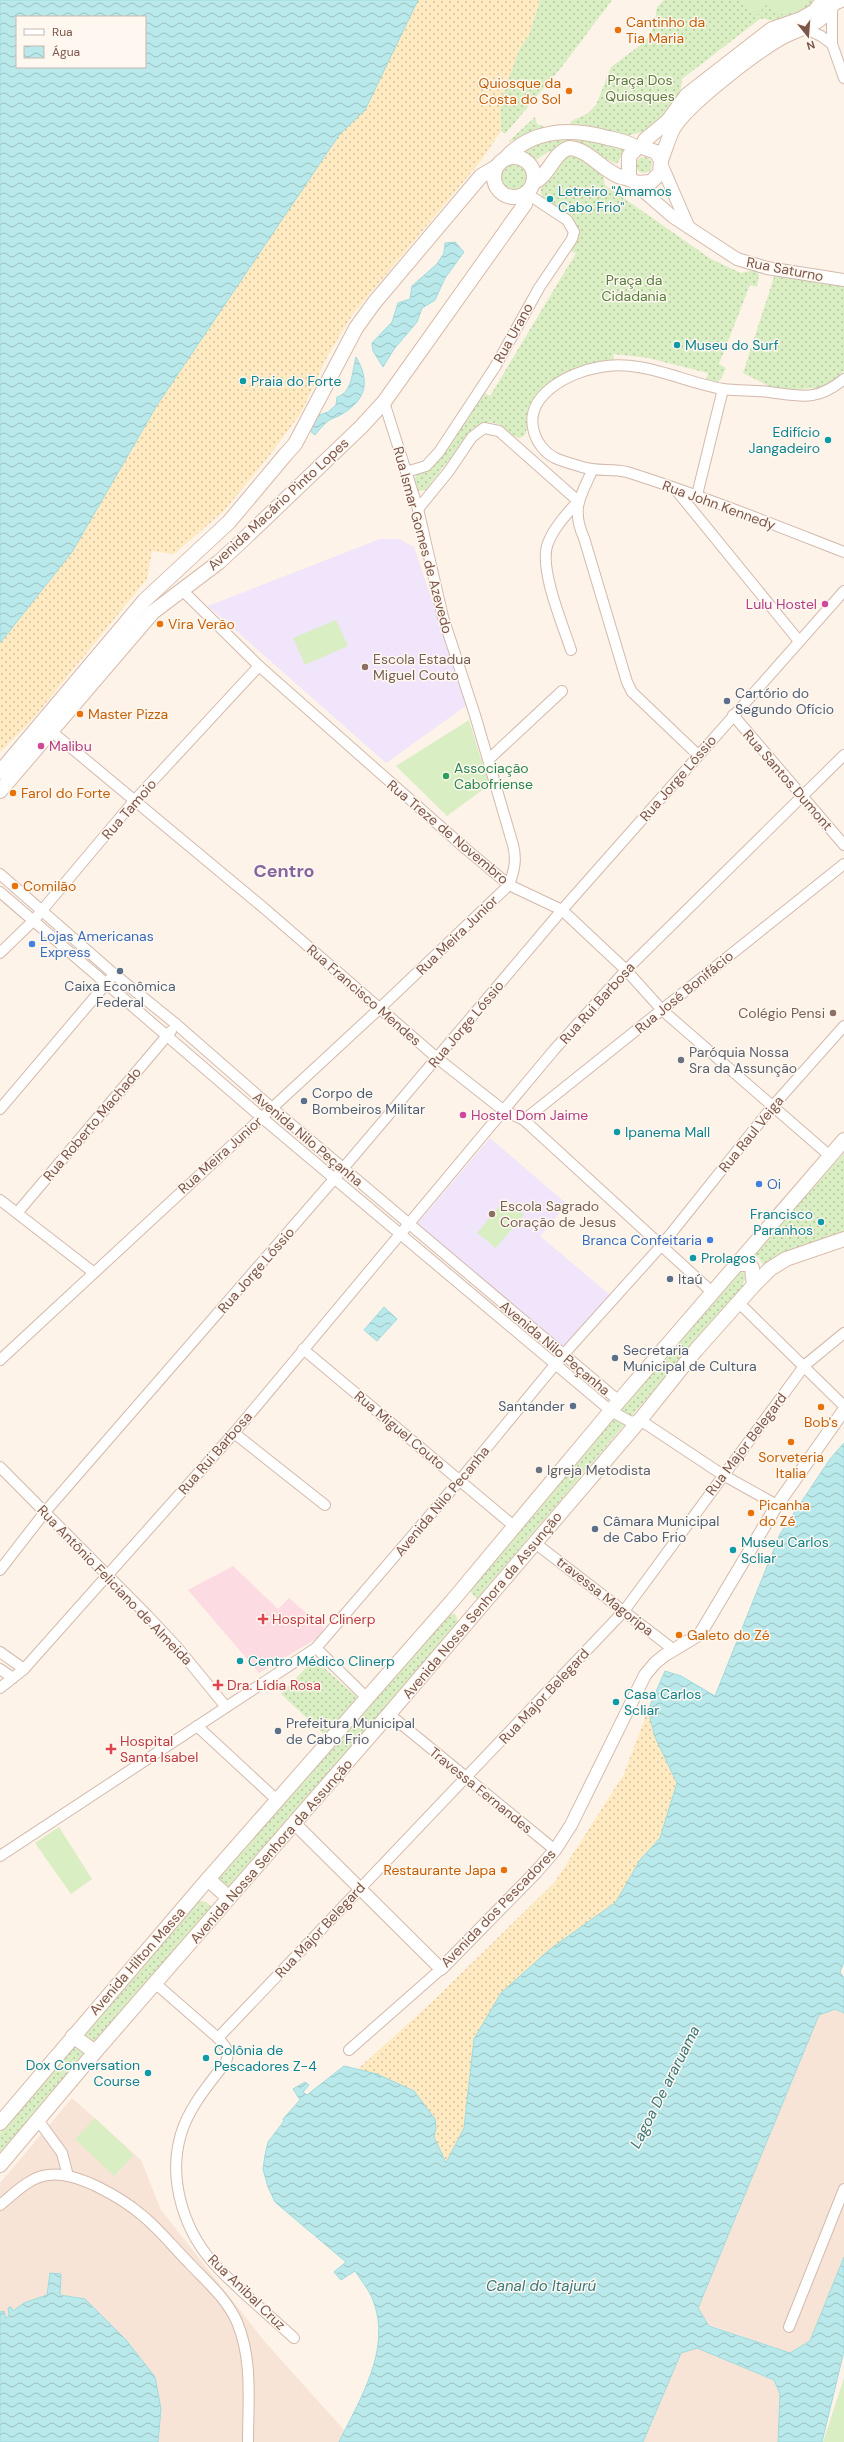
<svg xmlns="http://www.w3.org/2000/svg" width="844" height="2442" font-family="'DM Sans',sans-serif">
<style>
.residential{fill:#f7e4d6}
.education{fill:#f0e5fb}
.medical{fill:#fddbe3}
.grass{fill:url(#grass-dots)}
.sand{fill:url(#sand-dots)}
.garden{fill:#daeec4}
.water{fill:url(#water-waves);stroke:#9fdbde;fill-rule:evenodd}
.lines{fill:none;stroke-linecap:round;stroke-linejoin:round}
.minor-casing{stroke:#d3b9ac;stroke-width:12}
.tertiary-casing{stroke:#d3b9ac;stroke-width:14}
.secondary-casing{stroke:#d8bbab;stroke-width:16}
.minor{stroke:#fff;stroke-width:10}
.tertiary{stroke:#fff;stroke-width:12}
.secondary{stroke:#fff;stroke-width:14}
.food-dot{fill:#e8710a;stroke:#fff8f1;stroke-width:1.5}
.culture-dot{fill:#0f9aa8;stroke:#fff8f1;stroke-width:1.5}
.hotel-dot{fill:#d1479c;stroke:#fff8f1;stroke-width:1.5}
.education-dot{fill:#8d6e63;stroke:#fff8f1;stroke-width:1.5}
.service-dot{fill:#5c6f8a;stroke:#fff8f1;stroke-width:1.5}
.leisure-dot{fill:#2e9e5b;stroke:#fff8f1;stroke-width:1.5}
.shop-dot{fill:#3f7fe0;stroke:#fff8f1;stroke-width:1.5}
.worship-dot{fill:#6b7280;stroke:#fff8f1;stroke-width:1.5}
.health-dot{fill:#e0444e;stroke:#fff8f1;stroke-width:1.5}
.labels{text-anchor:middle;stroke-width:3;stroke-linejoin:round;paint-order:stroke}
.food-label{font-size:14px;fill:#c56008;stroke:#fff8f1;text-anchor:start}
.park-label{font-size:14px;fill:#577d3c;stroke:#fff8f1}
.culture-label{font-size:14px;fill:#0d838f;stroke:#fff8f1;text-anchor:start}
.street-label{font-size:14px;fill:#7c5549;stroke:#fff8f1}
.hotel-label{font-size:14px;fill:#b23c85;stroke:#fff8f1;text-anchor:start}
.education-label{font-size:14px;fill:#785e54;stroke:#fff8f1;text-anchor:start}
.service-label{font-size:14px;fill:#4e5e75;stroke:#fff8f1;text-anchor:start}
.leisure-label{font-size:14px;fill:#27864d;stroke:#fff8f1;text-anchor:start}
.shop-label{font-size:14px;fill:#366cbe;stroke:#fff8f1;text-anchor:start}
.worship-label{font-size:14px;fill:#5b616d;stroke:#fff8f1;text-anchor:start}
.health-label{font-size:14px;fill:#be3a42;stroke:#fff8f1;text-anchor:start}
.water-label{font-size:15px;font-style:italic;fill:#37777b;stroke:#fff8f1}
.district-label{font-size:18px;font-weight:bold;fill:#85659f;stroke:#fff8f1}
</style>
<defs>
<pattern id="grass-dots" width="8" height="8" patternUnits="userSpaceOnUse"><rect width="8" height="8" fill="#daeec4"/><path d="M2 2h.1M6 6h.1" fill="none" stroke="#b6c4a1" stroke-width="1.8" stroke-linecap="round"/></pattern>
<pattern id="sand-dots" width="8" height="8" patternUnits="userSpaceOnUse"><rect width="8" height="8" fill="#ffeac2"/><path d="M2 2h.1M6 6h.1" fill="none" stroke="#d3c0a0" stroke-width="1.8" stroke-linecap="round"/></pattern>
<pattern id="water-waves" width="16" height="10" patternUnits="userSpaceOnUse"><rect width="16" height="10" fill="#bae9eb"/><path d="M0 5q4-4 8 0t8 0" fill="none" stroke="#9cc0c0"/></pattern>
</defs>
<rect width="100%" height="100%" fill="#fef3e8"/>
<!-- residential -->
<g class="residential">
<path d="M835,2009l9,4v244l-34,84 -20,12 -81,-28 -11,-17 121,-293z"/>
<path d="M72,2098l69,62 20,50 104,132 80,89 -6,11h-181l3,-33 -6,-32 -29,-37 -41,-41 -25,-4 -10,-22 -3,22 -23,8 -19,15 -1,-7 -4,1v-129z"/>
<path d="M697,2348l77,32 6,14 -2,48h-135l38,-89z"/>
</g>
<!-- education -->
<g class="education">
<path d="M380,539h19l15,8 53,158 -81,58 -178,-157z"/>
<path d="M490,1138l77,66 -27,32 70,59 -46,53 -147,-124z"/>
</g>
<!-- medical -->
<path class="medical" d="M233,1566l45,43 11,-11 35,30 -8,11 -57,34 -71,-83z"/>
<!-- grass -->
<g class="grass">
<path d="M540,0h72l-48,64 -59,70 -4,-3 -1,-30 19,-51 10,-15z"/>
<path d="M664,0h153c-7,8 -30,22 -41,21 -6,0 -9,-3 -16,-2l-78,60 -2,16 -17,23 -16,13 -21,5 -56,-9 1,-6 16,-7 9,-9 15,-38 35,-26 8,-15 3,-19z"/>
<path d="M535,117l2,7 11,4 -40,14z"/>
<path d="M573,138l53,9 -9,17c-34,-16 -47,-29 -81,-4l-11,-3 -6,-4 18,-12z"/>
<path d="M574,154l27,16 4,15 106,74 30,14 14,-3 4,5 -2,12 -7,-2 -31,79 7,4 -5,11 -5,4 -10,-3 2,-7 -60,-15 -35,-4 1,8c-28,9 -68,13 -83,43 -4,9 -2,20 -6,30l-5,3 -7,-2 -14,-12 -10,-2 -16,6 -47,62 -7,1 -5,-5v-7l3,-5 16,-8 50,-74 7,4 86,-143 -7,-3 9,-17c-5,-23 -40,-28 -37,-43 2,-11 14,-24 20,-33z"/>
<circle cx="644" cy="165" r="8"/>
<circle cx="514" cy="178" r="13"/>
<path d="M775,274l69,12v85l-19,16 -46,4 -36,-18z"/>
<path d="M844,1153v79l-66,25 -14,9 -5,-8 -6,-4z"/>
<path d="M738,1267l8,3 -1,10 -6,15 -81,90 -181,214 -8,-9z"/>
<path d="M448,1613l8,2 3,10 -232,266 -13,-10z"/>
<path d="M314,1659l44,39 -33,37 -44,-41z"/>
<path d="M197,1901c7,0 12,1 15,8l-114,134c-7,0 -11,-3 -13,-9z"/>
<path d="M74,2045l14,10 -88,103v-25z"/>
</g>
<!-- sand -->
<g class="sand">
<path d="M378,0h162l-11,35 -10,15 -19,51 1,30 -21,31 -127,152 -26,43 -26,56 -32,43 -45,55 -50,43 -22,-3 -5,28 -116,142 -31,31v-109l72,-91 85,-147z"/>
<path d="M648,1710l7,27 22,46 -17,55 -20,22 -24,42 -67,48 -75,89 -10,89 -18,36 -12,-27 2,-9 -59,-54 -19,-5 73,-66 124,-121 69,-108z"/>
</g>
<!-- garden -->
<g class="garden">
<path d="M744,0h67l-12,10 -21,5 -11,-11 -12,14z"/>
<path d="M336,620l12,26 -43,19 -12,-27z"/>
<path d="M469,720l20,65 -42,31 -51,-50z"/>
<path d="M505,1199l19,16 -28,33 -19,-15z"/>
<path d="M59,1827l33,52 -21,15 -36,-51z"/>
<path d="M95,2118l39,37 -20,21 -39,-37z"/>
<path d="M844,2378v64h-21z"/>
</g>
<!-- water -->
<g class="water">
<path d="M0,0h418l-53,110 -26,25 -182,270 -85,147 -72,91zM17,17h128v50h-128z"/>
<path d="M455,242l9,10 -19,26 -10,22 -13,8 -5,14 -23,27 -11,18 -10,-16 -1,-8 20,-21 6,-19 12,-4 2,-13 25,-22 7,-11 1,-10z"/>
<path d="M356,357c14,24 11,42 -14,57 -4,3 -10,4 -14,7 -5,4 -9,9 -13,14l-5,-4 9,-16 9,-3 8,-7 1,-8c16,-5 15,-26 19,-40z"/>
<path d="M384,1307l13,12 -20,22 -13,-11z"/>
<path d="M844,1443v519l-4,10 4,6v35l-9,-4 -16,6 -121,293 11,18 81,27 20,-12 34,-84v94l-22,91h-44l2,-48 -6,-14 -77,-32 -16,5 -38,89h-304c21,-43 53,-93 34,-142 -4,-10 -12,-20 -18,-29l-14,9 -7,-8 12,-10 -71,-60 -7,-15 -5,-18 2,-14 3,-13 16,-21 -1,-2 17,-19 -7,-11 12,-7 4,3 -6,7 4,3 37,-29 33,8 37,17 21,28 1,9 -2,9 12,26 18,-35 10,-89 27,-46 48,-43 67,-48 24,-42 20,-22 17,-55 -22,-46 -7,-27 17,-39 16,5 34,20 65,-162 50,-75z"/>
<path d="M50,2273l11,1 -1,21 25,4 41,41 29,37 6,32 -3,33h-158v-130l4,-1 2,7 3,-2 -1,-8 3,-1 2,4 11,-8 23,-8z"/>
</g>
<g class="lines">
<defs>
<g id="minor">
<path d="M844,1l-12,5v38l12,34"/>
<path d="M806,29l15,7 11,8"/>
<path d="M844,379c-28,23 -43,17 -75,13 -15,-2 -31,-1 -46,-3 -41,-7 -80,-30 -123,-22 -30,5 -77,28 -66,65 3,11 11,21 21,26 9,4 18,6 27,9 15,5 30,1 45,5 73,23 145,52 217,80"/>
<path d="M592,471c-12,26 -21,38 -8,67l43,144 5,10 66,63"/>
<path d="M406,472l20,-6 13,-14 56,-85 44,-79 33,-49 2,-7 -7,-12 -41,-27"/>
<path d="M676,490l123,151"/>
<path d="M697,495l26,-106"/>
<path d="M418,509l31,-38 23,-34 12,-9 15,3 79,70c-11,13 -24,26 -30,42 -10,24 15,82 23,107"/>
<path d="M182,590l77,76 207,183 43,36 53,25 64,60 36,40 168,146"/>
<path d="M733,715l111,130"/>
<path d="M51,731l214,178 172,149 66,52 21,10 188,172"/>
<path d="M489,759l73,-68"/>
<path d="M0,874l114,100 62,50 96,84 347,293"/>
<path d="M0,892l261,225 350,294 20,11 9,-2 83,55 54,30"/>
<path d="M0,953l33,-32 101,-120 125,-135"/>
<path d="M0,1109l111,-131"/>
<path d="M524,1120l320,-256"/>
<path d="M0,1200l93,72"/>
<path d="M17,1213l154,-182"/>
<path d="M739,1303l105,103"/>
<path d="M303,1349l212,178"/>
<path d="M0,1360l379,-351 130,-124c5,-14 8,-25 4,-40l-38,-130 -32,-98 -25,-108 -34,-107"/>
<path d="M234,1433l91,72"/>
<path d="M0,1467l147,148 30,32 49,60"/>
<path d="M535,1543l139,107"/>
<path d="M0,1570l45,-58 290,-334 227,-268 282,-319"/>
<path d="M316,1648l51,50"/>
<path d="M0,1652l24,17"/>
<path d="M0,1669l13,9"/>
<path d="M0,1688l24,-19 210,-236 320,-383 72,-80 218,-215"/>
<path d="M389,1714l166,136"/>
<path d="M197,1726l81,75"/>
<path d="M0,1856l316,-208 144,-168 103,-125 98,-109 111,-139 72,-81"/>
<path d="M156,1984l62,54c8,9 12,13 8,24 -17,22 -37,45 -45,72 -14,47 4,100 37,134 24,25 51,47 76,70"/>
<path d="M218,2038l406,-427 181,-246 39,-32"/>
<path d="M349,2050l92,-81"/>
<path d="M38,2120l24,33 6,23"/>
<path d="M0,2205c14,-11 29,-28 48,-30 29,-4 74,23 95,41 17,14 31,32 47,48 17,18 37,35 47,58 16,38 11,80 11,120"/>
<path d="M789,2327l55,-138"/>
</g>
<g id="tertiary">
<path d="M662,166l26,60"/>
<path d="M637,183l6,8 30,26 64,42 30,9 77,12"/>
<path d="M295,1824l146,145 95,-97 19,-22 16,-25 74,-150 10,-12 10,-8 35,-21 77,-129 67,-95"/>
</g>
<g id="secondary">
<circle cx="514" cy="177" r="20"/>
<path d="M505,159c27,-31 67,-31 103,-21 11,2 20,4 29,10"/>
<path d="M661,160c4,-10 7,-21 12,-31 13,-24 82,-76 106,-90 22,-13 44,-12 56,-39"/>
<path d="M629,177v-21l8,-8 5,-1 3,-7 23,-19 19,-26 85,-66 29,-10 14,-8 8,-11"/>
<path d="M533,183c17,-8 19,-29 36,-35 20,1 33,23 52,29 8,2 8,1 16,6l14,-1 9,-9 1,-13 -5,-8 -14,-5"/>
<path d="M0,772l145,-172 84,-78 57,-68 9,-10 61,-116 18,-25 107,-127 15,-9"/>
<path d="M0,791l153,-179 66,-50 27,-25 115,-110 23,-25 141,-198 1,-11"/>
<path d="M737,1264h11l4,4 2,17"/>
<path d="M208,1879l21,19"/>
<path d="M73,2036l22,16"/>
<path d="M0,2123l202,-237 251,-286 166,-199 225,-261"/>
<path d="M0,2165l95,-113 294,-338 251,-294 56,-70 58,-65 16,-16 16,-10 58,-20"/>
</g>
</defs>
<!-- minor casing -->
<use href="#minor" class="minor-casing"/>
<!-- tertiary casing -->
<use href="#tertiary" class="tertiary-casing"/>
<!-- secondary casing -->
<use href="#secondary" class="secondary-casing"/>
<!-- minor -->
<use href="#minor" class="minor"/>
<!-- tertiary -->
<use href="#tertiary" class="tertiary"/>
<!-- secondary -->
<use href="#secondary" class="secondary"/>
</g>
<!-- markers -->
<g class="food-dot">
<circle cx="618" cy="30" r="4"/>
<circle cx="569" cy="91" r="4"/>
<circle cx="160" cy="624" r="4"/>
<circle cx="80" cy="714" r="4"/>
<circle cx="13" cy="793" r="4"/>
<circle cx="15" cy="886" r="4"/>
<circle cx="821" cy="1407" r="4"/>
<circle cx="791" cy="1442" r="4"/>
<circle cx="751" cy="1513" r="4"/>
<circle cx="679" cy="1635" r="4"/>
<circle cx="504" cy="1870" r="4"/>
</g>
<g class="culture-dot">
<circle cx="550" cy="199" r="4"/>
<circle cx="677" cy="345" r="4"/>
<circle cx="243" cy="381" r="4"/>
<circle cx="828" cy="440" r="4"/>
<circle cx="617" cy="1132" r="4"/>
<circle cx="821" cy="1222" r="4"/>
<circle cx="693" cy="1258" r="4"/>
<circle cx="733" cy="1550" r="4"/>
<circle cx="240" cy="1661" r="4"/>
<circle cx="616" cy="1702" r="4"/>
<circle cx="206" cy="2058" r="4"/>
<circle cx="148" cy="2073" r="4"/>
</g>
<g class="hotel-dot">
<circle cx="825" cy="604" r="4"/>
<circle cx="41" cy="746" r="4"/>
<circle cx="463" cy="1115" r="4"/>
</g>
<g class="education-dot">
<circle cx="365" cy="667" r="4"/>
<circle cx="833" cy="1013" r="4"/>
<circle cx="492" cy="1214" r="4"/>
</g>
<g class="service-dot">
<circle cx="727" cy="701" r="4"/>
<circle cx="120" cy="971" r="4"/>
<circle cx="304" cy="1101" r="4"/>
<circle cx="670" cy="1279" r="4"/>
<circle cx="615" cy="1358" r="4"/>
<circle cx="573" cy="1406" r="4"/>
<circle cx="595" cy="1529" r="4"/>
<circle cx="278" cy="1731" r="4"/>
</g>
<circle class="leisure-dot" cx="446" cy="776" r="4"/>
<g class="shop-dot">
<circle cx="32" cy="944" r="4"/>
<circle cx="759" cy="1184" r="4"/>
<circle cx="710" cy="1240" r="4"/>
</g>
<g class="worship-dot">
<circle cx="681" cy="1060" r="4"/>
<circle cx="539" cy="1470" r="4"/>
</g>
<g class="health-dot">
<path d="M261 1613h4v4h4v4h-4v4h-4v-4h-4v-4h4z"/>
<path d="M216 1679h4v4h4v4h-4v4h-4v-4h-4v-4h4z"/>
<path d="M109 1743h4v4h4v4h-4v4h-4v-4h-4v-4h4z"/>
</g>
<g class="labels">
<!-- food labels -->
<g class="food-label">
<text x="626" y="27">Cantinho da<tspan x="626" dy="16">Tia Maria</tspan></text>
<text x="561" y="88" text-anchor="end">Quiosque da<tspan x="561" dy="16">Costa do Sol</tspan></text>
<text x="168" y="629">Vira Verão</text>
<text x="88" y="719">Master Pizza</text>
<text x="21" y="798">Farol do Forte</text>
<text x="23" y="891">Comilão</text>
<text x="821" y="1427" text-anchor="middle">Bob's</text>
<text x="791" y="1462" text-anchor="middle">Sorveteria<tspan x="791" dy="16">Italia</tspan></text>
<text x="759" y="1510">Picanha<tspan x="759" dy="16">do Zé</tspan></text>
<text x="687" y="1640">Galeto do Zé</text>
<text x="496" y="1875" text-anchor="end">Restaurante Japa</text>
</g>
<!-- park labels -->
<g class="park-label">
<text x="640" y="85">Praça Dos<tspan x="640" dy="16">Quiosques</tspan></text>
<text x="634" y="285">Praça da<tspan x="634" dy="16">Cidadania</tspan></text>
</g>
<!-- culture labels -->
<g class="culture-label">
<text x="558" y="196">Letreiro "Amamos<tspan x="558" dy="16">Cabo Frio"</tspan></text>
<text x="685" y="350">Museu do Surf</text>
<text x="251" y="386">Praia do Forte</text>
<text x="820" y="437" text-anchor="end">Edifício<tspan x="820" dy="16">Jangadeiro</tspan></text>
<text x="625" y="1137">Ipanema Mall</text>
<text x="813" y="1219" text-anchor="end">Francisco<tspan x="813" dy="16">Paranhos</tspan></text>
<text x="701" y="1263">Prolagos</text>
<text x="741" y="1547">Museu Carlos<tspan x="741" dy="16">Scliar</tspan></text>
<text x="248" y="1666">Centro Médico Clinerp</text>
<text x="624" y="1699">Casa Carlos<tspan x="624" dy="16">Scliar</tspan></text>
<text x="214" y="2055">Colônia de<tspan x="214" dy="16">Pescadores Z-4</tspan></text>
<text x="140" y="2070" text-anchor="end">Dox Conversation<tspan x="140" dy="16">Course</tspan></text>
</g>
<!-- street labels -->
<g class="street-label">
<text transform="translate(785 269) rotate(11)" y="5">Rua Saturno</text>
<text transform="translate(513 333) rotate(-61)" y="5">Rua Urano</text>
<text transform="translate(278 504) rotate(-43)" y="5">Avenida Macário Pinto Lopes</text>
<text transform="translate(719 505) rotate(20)" y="5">Rua John Kennedy</text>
<text transform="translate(423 540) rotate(75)" y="5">Rua Ismar Gomes de Azevedo</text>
<text transform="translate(678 778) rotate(-49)" y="5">Rua Jorge Lóssio</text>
<text transform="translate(788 780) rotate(49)" y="5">Rua Santos Dumont</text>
<text transform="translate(129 809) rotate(-49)" y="5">Rua Tamoio</text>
<text transform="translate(448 832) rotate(40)" y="5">Rua Treze de Novembro</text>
<text transform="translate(457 935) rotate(-44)" y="5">Rua Meira Junior</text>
<text transform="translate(684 992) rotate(-39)" y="5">Rua José Bonifácio</text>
<text transform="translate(364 995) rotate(41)" y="5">Rua Francisco Mendes</text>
<text transform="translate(597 1003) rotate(-48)" y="5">Rua Rui Barbosa</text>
<text transform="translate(466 1024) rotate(-50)" y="5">Rua Jorge Lóssio</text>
<text transform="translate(92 1124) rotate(-50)" y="5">Rua Roberto Machado</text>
<text transform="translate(751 1134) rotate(-51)" y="5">Rua Raul Veiga</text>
<text transform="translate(308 1139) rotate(40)" y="5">Avenida Nilo Peçanha</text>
<text transform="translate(220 1155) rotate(-42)" y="5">Rua Meira Junior</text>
<text transform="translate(256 1270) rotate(-49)" y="5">Rua Jorge Lóssio</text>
<text transform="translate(555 1348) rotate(40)" y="5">Avenida Nilo Peçanha</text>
<text transform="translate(400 1430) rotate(40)" y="5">Rua Miguel Couto</text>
<text transform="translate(746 1444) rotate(-53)" y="5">Rua Major Belegard</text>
<text transform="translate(215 1453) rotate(-49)" y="5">Rua Rui Barbosa</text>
<text transform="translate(442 1501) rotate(-50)" y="5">Avenida Nilo Pecanha</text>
<text transform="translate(115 1585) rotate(46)" y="5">Rua Antônio Feliciano de Almeida</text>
<text transform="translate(605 1596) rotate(38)" y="5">travessa Magoripa</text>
<text transform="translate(482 1605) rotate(-50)" y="5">Avenida Nossa Senhora da Assunção</text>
<text transform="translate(544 1696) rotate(-47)" y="5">Rua Major Belegard</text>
<text transform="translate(481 1790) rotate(39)" y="5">Travessa Fernandes</text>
<text transform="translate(271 1851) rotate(-49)" y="5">Avenida Nossa Senhora da Assunção</text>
<text transform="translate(498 1908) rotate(-46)" y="5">Avenida dos Pescadores</text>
<text transform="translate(320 1930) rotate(-47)" y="5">Rua Major Belegard</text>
<text transform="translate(137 1961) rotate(-49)" y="5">Avenida Hilton Massa</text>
<text transform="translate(247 2292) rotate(44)" y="5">Rua Anibal Cruz</text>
</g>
<!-- hotel labels -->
<g class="hotel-label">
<text x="817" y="609" text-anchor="end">Lulu Hostel</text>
<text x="49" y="751">Malibu</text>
<text x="471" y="1120">Hostel Dom Jaime</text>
</g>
<!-- education labels -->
<g class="education-label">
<text x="373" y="664">Escola Estadua<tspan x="373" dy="16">Miguel Couto</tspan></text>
<text x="825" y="1018" text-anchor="end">Colégio Pensi</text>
<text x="500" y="1211">Escola Sagrado<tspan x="500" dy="16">Coração de Jesus</tspan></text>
</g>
<!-- service labels -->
<g class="service-label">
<text x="735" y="698">Cartório do<tspan x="735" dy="16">Segundo Ofício</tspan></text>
<text x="120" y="991" text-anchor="middle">Caixa Econômica<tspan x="120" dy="16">Federal</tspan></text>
<text x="312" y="1098">Corpo de<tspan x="312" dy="16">Bombeiros Militar</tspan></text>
<text x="678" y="1284">Itaú</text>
<text x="623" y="1355">Secretaria<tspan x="623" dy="16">Municipal de Cultura</tspan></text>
<text x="565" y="1411" text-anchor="end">Santander</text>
<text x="603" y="1526">Câmara Municipal<tspan x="603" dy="16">de Cabo Frio</tspan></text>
<text x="286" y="1728">Prefeitura Municipal<tspan x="286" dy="16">de Cabo Frio</tspan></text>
</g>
<!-- leisure labels -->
<g class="leisure-label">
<text x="454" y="773">Associação<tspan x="454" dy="16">Cabofriense</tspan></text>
</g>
<!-- shop labels -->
<g class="shop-label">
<text x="40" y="941">Lojas Americanas<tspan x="40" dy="16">Express</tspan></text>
<text x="767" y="1189">Oi</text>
<text x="702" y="1245" text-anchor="end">Branca Confeitaria</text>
</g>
<!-- worship labels -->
<g class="worship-label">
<text x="689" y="1057">Paróquia Nossa<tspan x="689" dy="16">Sra da Assunção</tspan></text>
<text x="547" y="1475">Igreja Metodista</text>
</g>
<!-- health labels -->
<g class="health-label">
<text x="272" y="1624">Hospital Clinerp</text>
<text x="227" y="1690">Dra. Lídia Rosa</text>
<text x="120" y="1746">Hospital<tspan x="120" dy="16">Santa Isabel</tspan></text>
</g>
<!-- water labels -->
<g class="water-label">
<text transform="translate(665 2087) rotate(-63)" y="5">Lagoa De araruama</text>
<text x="541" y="2291">Canal do Itajurú</text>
</g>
<!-- district labels -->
<g class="district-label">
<text x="284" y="877">Centro</text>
</g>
</g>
<!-- legend -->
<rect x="16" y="16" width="130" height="52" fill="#fff8f1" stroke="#cbb7ae"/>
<rect x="24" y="29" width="20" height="6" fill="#ffffff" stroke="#cbb7ae"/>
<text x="52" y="36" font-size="12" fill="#7c5549">Rua</text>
<rect x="24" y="46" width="20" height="12" fill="url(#water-waves)" stroke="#cbb7ae"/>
<text x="52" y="56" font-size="12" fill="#7c5549">Água</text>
<!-- north arrow -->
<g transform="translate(808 36) rotate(163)" stroke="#fff8f1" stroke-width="3" paint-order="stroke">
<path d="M0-3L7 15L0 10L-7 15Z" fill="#7c5549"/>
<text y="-6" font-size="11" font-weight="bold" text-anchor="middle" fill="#7c5549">N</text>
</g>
</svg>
